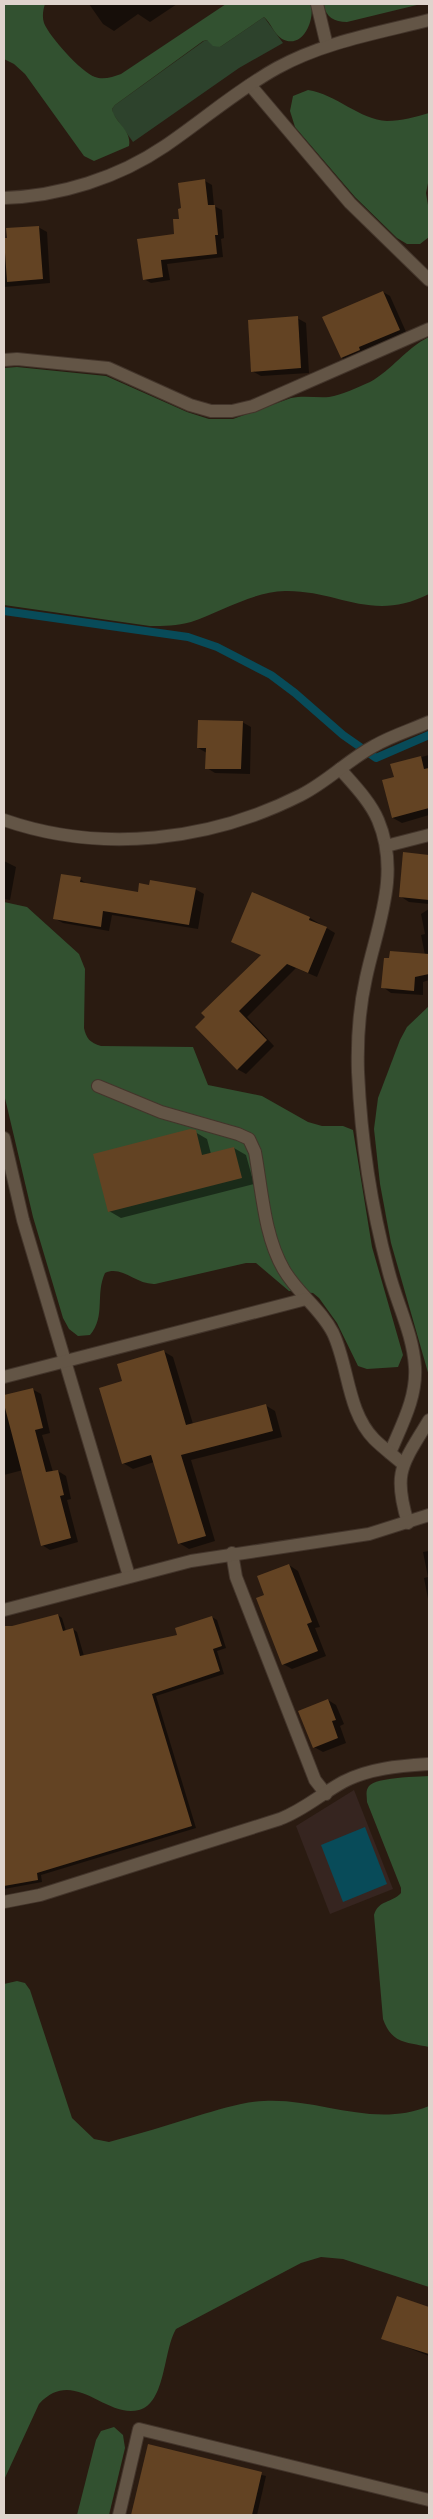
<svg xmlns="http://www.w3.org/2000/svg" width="433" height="2519" font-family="'Work Sans',sans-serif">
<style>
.industrial{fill:#362520}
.green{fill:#2d422c}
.forest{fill:#325130}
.water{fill:#084b59}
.shadow{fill:#0007}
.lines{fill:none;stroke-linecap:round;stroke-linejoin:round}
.stream{stroke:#084b59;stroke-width:8}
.building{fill:#634323}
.minor-casing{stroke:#43352b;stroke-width:14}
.minor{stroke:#635546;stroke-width:12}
</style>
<rect width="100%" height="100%" fill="#2a1b11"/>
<!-- industrial -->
<path class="industrial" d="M354,1790l39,99 -63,25 -34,-88z"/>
<!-- green -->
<path class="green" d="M264,17l19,26 -44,25 -106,74 -20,-28 -1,-5 3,-4 89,-64 3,-1 13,7z"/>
<!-- forest -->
<g class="forest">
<path d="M4,4h41c-2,6 -3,13 -1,19 5,13 37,49 51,54 8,3 18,0 26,-3l105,-70h85c4,16 -8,46 -29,35 -8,-5 -11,-16 -18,-22l-44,30 -7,-1 -6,-6 -4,1 -88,64 -3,4c3,14 20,21 17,37l-35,15 -10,-5 -59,-82 -11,-10 -10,-5z"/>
<path d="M323,4h98l-74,18c-13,0 -21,-5 -24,-18z"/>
<path d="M308,90c28,4 52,30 79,31 15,0 28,-4 42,-8v65l-3,15 3,18v26l-9,7h-13l-10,-6 -42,-41 -60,-70 -5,-16 3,-15z"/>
<path d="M429,337v257c-57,29 -90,-4 -144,-3 -33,1 -64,21 -94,31 -14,4 -27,4 -41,4l-146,-21v-237l13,-1 89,9 81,36 22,7h24l58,-21c13,-3 25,0 38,-1 13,-2 29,-10 41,-15 22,-12 36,-34 59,-45z"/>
<path d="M4,902l23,5 52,47 6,15 -1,59c2,10 6,15 17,18l92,1 15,38 54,11 46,26 14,4h21l10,4 19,117 31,108 -5,12 -31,2 -9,-3 -21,-43 -18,-25 -6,-5 -24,-2 -33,-28h-10l-91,21c-19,1 -33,-19 -50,-11 -10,21 1,43 -15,62l-12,1 -9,-7 -6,-11 -30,-101 -29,-123z"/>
<path d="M429,1006v370l-38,-133 -11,-59 -6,-55 4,-31 22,-58 7,-13z"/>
<path d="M429,1776v271c-23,-5 -37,-3 -46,-28l-9,-104c4,-15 18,-12 27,-22v-5l-34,-86c0,-6 -2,-11 2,-16 8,-9 47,-9 60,-10z"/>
<path d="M17,1981l8,2 5,7 42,128 22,21 15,3c30,-8 59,-17 88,-26 22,-6 44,-14 67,-15 57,-3 109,28 165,5v181l-86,-28 -22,-2 -20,6 -125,66c-13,22 -10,74 -37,81 -34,9 -65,-44 -100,-6l-35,76v-496z"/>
<path d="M114,2427l9,8 2,13 -16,67h-32l19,-75 5,-9z"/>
</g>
<!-- water -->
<path class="water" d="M365,1827l22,57 -44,18 -22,-57z"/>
<!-- shadow -->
<g class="shadow">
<path d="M89,4h88l-27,18 -12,-8 -24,17 -11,-7z"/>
<path d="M205,181l7,4 2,21 8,4 2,28 -3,1 2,18 -56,7 3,16 -19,3 -7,-4 32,-44 7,-26z"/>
<path d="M38,227l9,5 3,51 -46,4v-48z"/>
<path d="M383,292l7,4 17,38 -58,28 -7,-4z"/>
<path d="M297,318l9,5 3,50 -48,3 -9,-5z"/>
<path d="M242,722l9,5 -1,47 -35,-1 -8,-5v-15l-9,-5z"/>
<path d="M429,755v60l-27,8 -9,-5 2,-40 -3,-13z"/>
<path d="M404,854l25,2v48l-20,-2 -9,-6z"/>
<path d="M4,861l12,6 -6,33 -6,-1z"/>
<path d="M80,879l8,6 51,9 56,-5 9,5 -6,35 -86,-14 -3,16 -46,-8 -9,-5z"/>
<path d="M252,894l58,24 25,15 -18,44 -21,-9 -49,49 27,29 -28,28 -9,-5 -40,-42 65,-72z"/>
<path d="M429,909v71l-6,2v13l-32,-2 -8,-6 42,-32 -4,-20 4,-1 -4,-20z"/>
<path d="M195,1132l12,7 4,15 23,-6 12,7 8,29 -133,34 -12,-7z"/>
<path d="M163,1351l10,6 20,67 72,-19 10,6 7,26 -91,23 24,81 -26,8 -10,-6 -25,-81 -21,7 -10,-6 1,-82z"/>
<path d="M32,1389l9,5 9,39 -8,2 11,37 5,-1 8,5 5,23 -4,1 11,42 -28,8 -8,-5 -19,-75 -19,5v-78z"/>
<path d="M429,1551v53l-5,-26 4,-1 -5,-25z"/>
<path d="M289,1565l9,6 22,56 -5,1 11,28 -34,13 -9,-5 -17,-68z"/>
<path d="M58,1615l4,3 4,13 7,-2 4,3 7,24 95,-20 33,-19 5,3 9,28 -9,3 7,23 -68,22 40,132 -155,47 1,7 -38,7v-254z"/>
<path d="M328,1700l8,5 8,19 -4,2 6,17 -23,9 -9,-5 -14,-36z"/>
<path d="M398,2298l31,10v48l-46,-18z"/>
<path d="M149,2446l117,30 -9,39h-125z"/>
</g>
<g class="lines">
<!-- stream -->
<path class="stream" d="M4,611l184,26 29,10 54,28 24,18 48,42 33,23 53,-23"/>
</g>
<!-- building -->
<g class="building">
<path d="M205,179l3,26h7l3,30h-3l2,19 -56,6 2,17 -20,3 -6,-41 37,-5 -1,-15h6l-1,-10 3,-1 -3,-25z"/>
<path d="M39,226l4,53 -36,3 -3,-44h3l-1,-10z"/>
<path d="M383,291l17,39 -41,17 1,3 -19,8 -19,-41z"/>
<path d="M298,316l3,52 -50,4 -3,-52z"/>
<path d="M198,720l45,1 -2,48h-36l1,-21h-9z"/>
<path d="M421,756l3,13 5,-1v40l-37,10 -10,-38 12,-3 -4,-13z"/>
<path d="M403,852l26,3v45l-30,-3z"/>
<path d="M61,874l20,3 -1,5 58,10 1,-9 10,2 1,-5 46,8 -7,37 -86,-14 -2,16 -48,-8z"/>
<path d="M252,892l58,25 -1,3 18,7 -19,46 -21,-9 -48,47 28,29 -30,30 -42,-43 10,-10 -4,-4 60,-58 -30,-13z"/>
<path d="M390,951l39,3v20l-14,3 -1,14 -33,-3 3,-30h5z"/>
<path d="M190,1129l6,1 6,25 32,-8 8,31 -134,34 -15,-58z"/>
<path d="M164,1350l22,75 80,-21 7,27 -92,24 25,81 -28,8 -27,-89 -29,9 -23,-76 23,-7 -5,-17z"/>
<path d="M33,1388l10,40 -8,2 11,42 12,-2 6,25 -4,1 11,42 -30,8 -37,-142v-9z"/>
<path d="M289,1564l23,58 -5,2 11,27 -36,14 -26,-67 8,-3 -7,-19z"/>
<path d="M58,1614l5,17 10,-3 7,28 97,-21 -2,-7 37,-12 10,30 -9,3 7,22 -68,23 40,132 -155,47 1,7 -34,6v-260h8z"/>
<path d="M328,1699l8,21 -4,1 6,17 -25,10 -15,-37z"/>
<path d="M397,2296l32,11v47l-48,-15z"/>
<path d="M148,2444l114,28 -10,43h-121z"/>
</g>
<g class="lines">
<defs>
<g id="minor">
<path d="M317,4l10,42"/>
<path d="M250,85l100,118 79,77"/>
<path d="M4,198c56,-2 114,-20 161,-52 37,-25 72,-56 112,-78 47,-26 101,-35 152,-48"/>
<path d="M4,360l13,-1 91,9 82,37 21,6h21l21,-5 176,-77"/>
<path d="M340,769c13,15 30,32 38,51 23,54 -1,106 -12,158 -7,31 -9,62 -8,94 3,66 13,134 30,197 8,33 25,64 27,98 2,31 -14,59 -25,86"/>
<path d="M4,820c98,34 206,21 297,-25 26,-13 47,-35 73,-49 17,-10 37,-16 55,-24"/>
<path d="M386,846l43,-11"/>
<path d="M98,1086l63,26 77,22 11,5 6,13c7,38 9,84 29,118 14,24 37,39 49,63 16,34 14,78 41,106 9,9 20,17 29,25"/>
<path d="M4,1138l19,82 106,356"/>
<path d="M4,1377l302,-78"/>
<path d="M408,1523c-16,-52 -5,-59 21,-103"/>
<path d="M232,1553l4,24 79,203 11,14"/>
<path d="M4,1610l187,-49 178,-27 60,-19"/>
<path d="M4,1902l36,-7 240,-76c24,-9 41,-25 63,-37 26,-14 57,-16 86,-18"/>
<path d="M119,2515l20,-86 290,71"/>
</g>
</defs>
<!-- minor casing -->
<use href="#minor" class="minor-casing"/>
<!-- minor -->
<use href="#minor" class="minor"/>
</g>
<!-- border -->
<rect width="433" height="2519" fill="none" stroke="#dfd4cd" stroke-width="10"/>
</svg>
